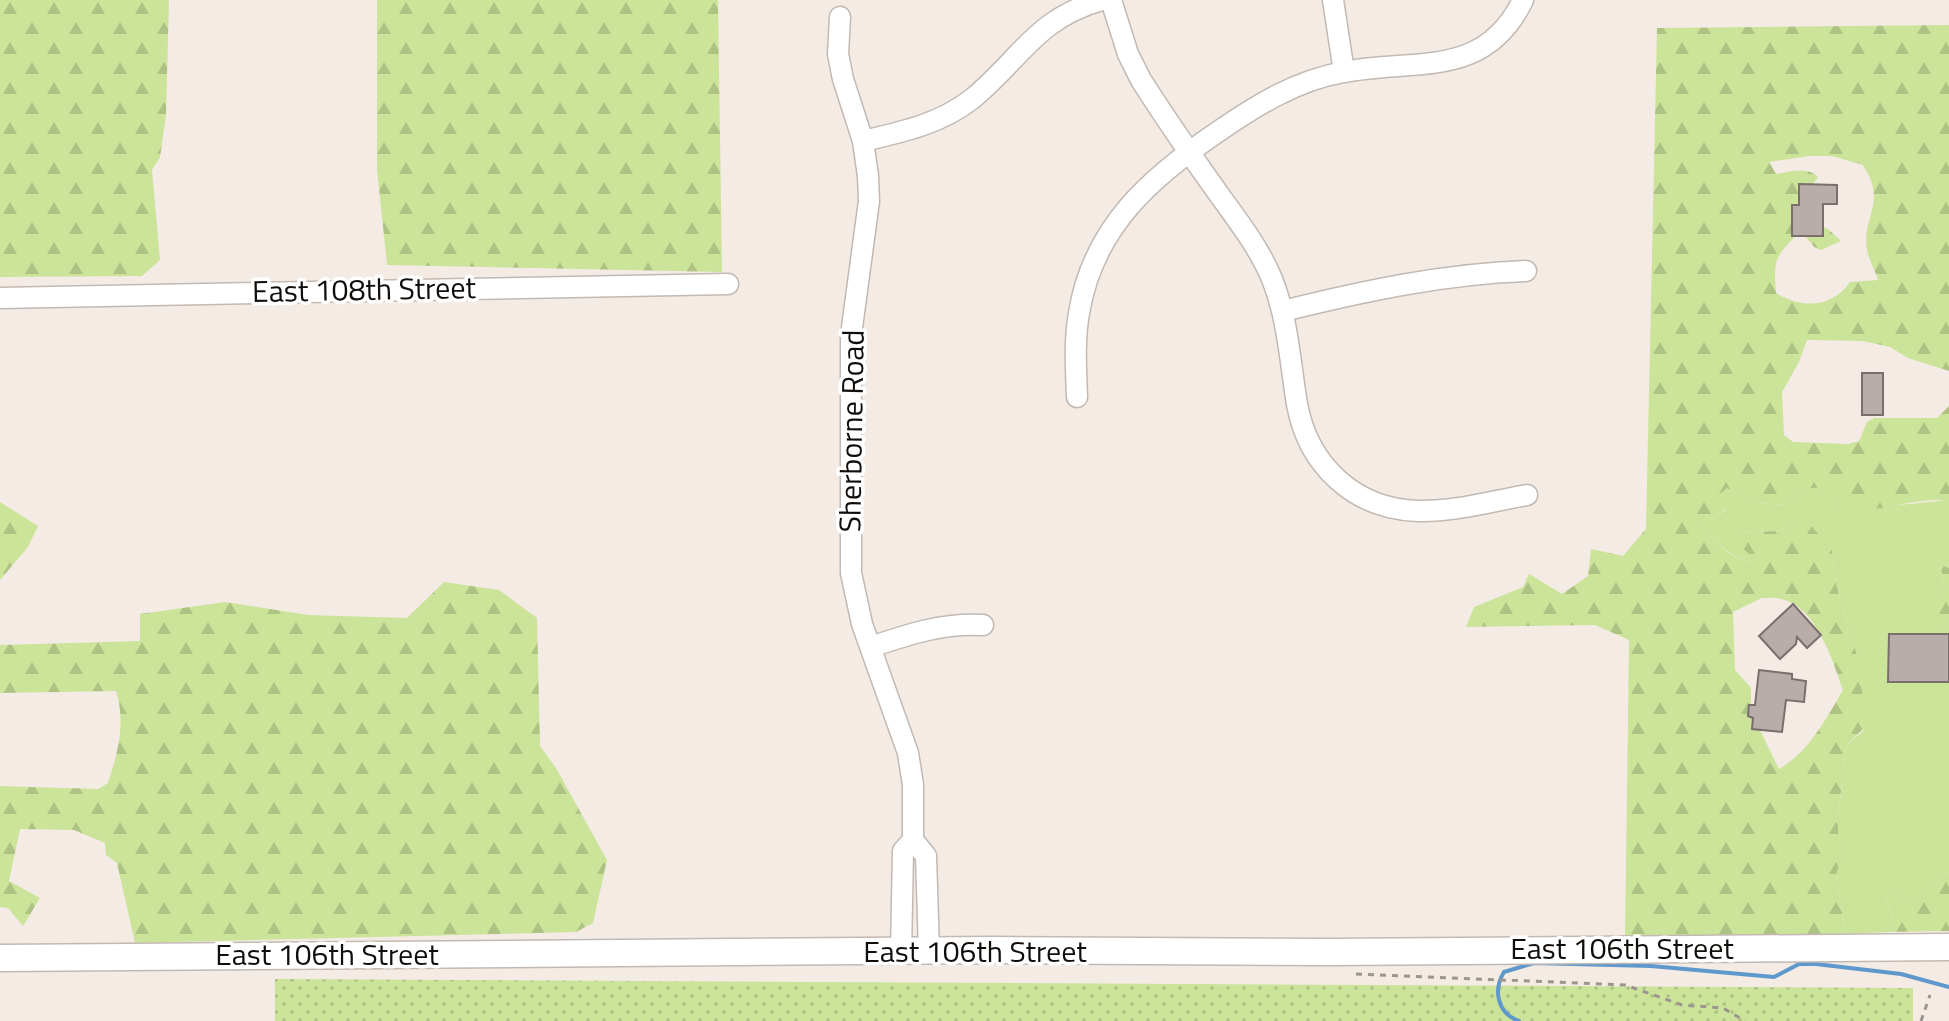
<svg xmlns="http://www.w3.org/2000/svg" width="1949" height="1021" font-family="'Titillium Web',sans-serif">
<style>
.grass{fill:#cce39a}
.forest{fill:url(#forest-firs);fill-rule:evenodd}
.park{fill:url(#park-dots)}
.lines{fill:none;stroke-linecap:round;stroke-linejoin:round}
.stream{stroke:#5e98cc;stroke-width:4}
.building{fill:#b8ada9;stroke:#796f6c;stroke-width:2}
.minor-casing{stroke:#c2b9b3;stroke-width:23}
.major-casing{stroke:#c2b9b3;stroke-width:29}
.path{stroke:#9b958f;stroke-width:3;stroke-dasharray:6 6;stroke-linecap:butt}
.minor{stroke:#fff;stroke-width:20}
.major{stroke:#fff;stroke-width:26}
.labels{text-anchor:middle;stroke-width:7;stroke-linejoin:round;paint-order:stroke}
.street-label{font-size:30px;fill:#100d0a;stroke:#fff}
</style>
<defs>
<pattern id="forest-firs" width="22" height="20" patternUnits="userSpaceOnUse" patternTransform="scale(2)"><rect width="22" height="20" fill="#cce39a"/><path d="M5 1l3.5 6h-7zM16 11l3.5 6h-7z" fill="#aec283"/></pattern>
<pattern id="park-dots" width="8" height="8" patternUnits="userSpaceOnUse" patternTransform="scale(2)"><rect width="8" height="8" fill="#cce39a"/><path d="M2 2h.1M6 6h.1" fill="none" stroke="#aec283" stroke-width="1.8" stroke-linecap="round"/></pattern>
</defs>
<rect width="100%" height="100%" fill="#f4ebe4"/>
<!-- grass -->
<path class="grass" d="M1727,488l28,15 30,2 20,-17h16l18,17 30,3 80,-8v68l-9,-2 5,21 -7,10 2,34 9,-9v250l-30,25 -11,4 -15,-9 -7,6 6,19 -4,15 -42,2 -10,-59 9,-28 -7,-11v-19l8,-71 17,-15 -7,-79 -20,-68 -4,-34 -30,-33v8l-26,6 -39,2 23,31c-26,-2 -47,-23 -63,-43l16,-2 13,-10 -13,-10z"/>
<!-- forest -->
<g class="forest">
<path d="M0,0h169l-3,115 -6,42 -8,13 8,90 -18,16 -142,1z"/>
<path d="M377,0h341l4,272 -335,-7 -10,-96z"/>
<path d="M1949,25v346l-41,-13 -18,-11 -27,-6 -56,-1 -8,22 -17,30 2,43 9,7 56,2 10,-3 8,-19 7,-4h63l12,-12v95c-34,-6 -75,17 -109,4 -7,-3 -14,-12 -19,-17h-16l-20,17 -30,-2 -28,-15 -13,11 12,9 -13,11 -15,3c14,18 37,42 61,41l-19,-17 -3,-13 39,-2 25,-6 1,-10 30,35 4,34 20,68 11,73 -21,21 -8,71v19l7,11 -9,28 10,59 -221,3 4,-297 -34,-15 -129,2 8,-20 49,-20 6,-13 33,20 26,-18 3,-27 32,7 23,-27 11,-501zM1809,156h23l31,9c25,39 -2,52 4,85 2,10 8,20 11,30l-28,2c-18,26 -47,27 -74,11 -3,-36 0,-37 25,-62l13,16 7,3 20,-9 -13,-12 -18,-8 -4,-27 12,-17c-11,-11 -28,-5 -42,-3l-7,-12zM1762,598c6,0 13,-1 19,1 35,7 52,62 62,91 -18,30 -33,61 -64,79l-28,-57v-24l-16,-18 -2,-58z"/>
<path d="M0,502l38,24 -10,21 -28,33z"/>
<path d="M1940,565l9,3v54l-9,9 -12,-7 -9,-12 5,-13 14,-2 7,-10z"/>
<path d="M444,582l55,8 38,28 3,128 16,22 51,92 -14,63 -17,9 -441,11 -18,-80 -11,-8 -1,-12 -31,-13 -54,-1 -11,52 31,17 -17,28 -15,-18 -8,-1v-121l98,3 10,-6c10,-32 18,-60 8,-92l-116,2v-48l140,-4v-27l85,-12 83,13 99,3z"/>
<path d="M1949,872v59l-61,1 4,-15 -6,-19 7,-6 15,9 11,-4z"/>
</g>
<!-- park -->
<path class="park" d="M275,979l1638,9v33h-1638z"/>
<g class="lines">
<!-- stream -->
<path class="stream" d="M1519,1021c-22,-8 -26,-31 -15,-49l30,-9 117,3 123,11 25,-13h17l85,10 48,13"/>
</g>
<!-- building -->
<g class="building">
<path d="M1799,184l38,1v19h-14v32h-31v-31h7z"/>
<rect x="1862" y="373" width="21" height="42"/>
<path d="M1793,604l28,31 -14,13 -10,-11 -1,7 -16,15 -21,-23z"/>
<path d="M1889,634h60v48h-61z"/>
<path d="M1759,670l33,4v5l14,2 -2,21 -18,-2 -4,32 -30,-3 1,-11 -5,-2 1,-11h6z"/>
</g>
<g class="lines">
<defs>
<g id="minor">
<path d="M1111,0l17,54 13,26c23,36 47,71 72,106 21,30 45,59 59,93 16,40 18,83 25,125 11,61 57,105 121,107 36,1 74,-10 109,-16"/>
<path d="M1333,0l11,72"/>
<path d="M840,17l-2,37 5,25 20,62 5,35 1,25 -18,134v238l11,51 46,129 5,32v55"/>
<path d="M863,141c39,-9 77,-17 109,-42 49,-40 63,-80 130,-99"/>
<path d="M0,298l728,-14"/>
<path d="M1283,311c81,-20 160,-37 243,-40"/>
<path d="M1077,397c-1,-28 -3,-56 2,-84 14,-86 72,-136 140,-182 38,-26 78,-51 125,-59 72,-14 140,8 179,-72"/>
<path d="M871,647c38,-13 71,-24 112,-22"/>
<path d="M901,952l2,-101 10,-11 13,16 3,96"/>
</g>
<path id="major" d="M0,958l993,-8 337,2 619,-5"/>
</defs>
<!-- minor casing -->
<use href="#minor" class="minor-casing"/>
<!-- major casing -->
<use href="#major" class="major-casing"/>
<!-- path -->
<g class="path">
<path d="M1356,974l269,11 57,20 41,3 22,13"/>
<path d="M1921,1021l9,-26"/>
</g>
<!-- minor -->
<use href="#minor" class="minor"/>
<!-- major -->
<use href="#major" class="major"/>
</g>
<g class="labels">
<!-- street labels -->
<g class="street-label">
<text transform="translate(364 290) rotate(-1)" y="10">East 108th Street</text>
<text transform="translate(852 431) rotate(-89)" y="10">Sherborne Road</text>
<text x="1622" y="959">East 106th Street</text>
<text x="975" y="962">East 106th Street</text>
<text x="327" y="965">East 106th Street</text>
</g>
</g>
</svg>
